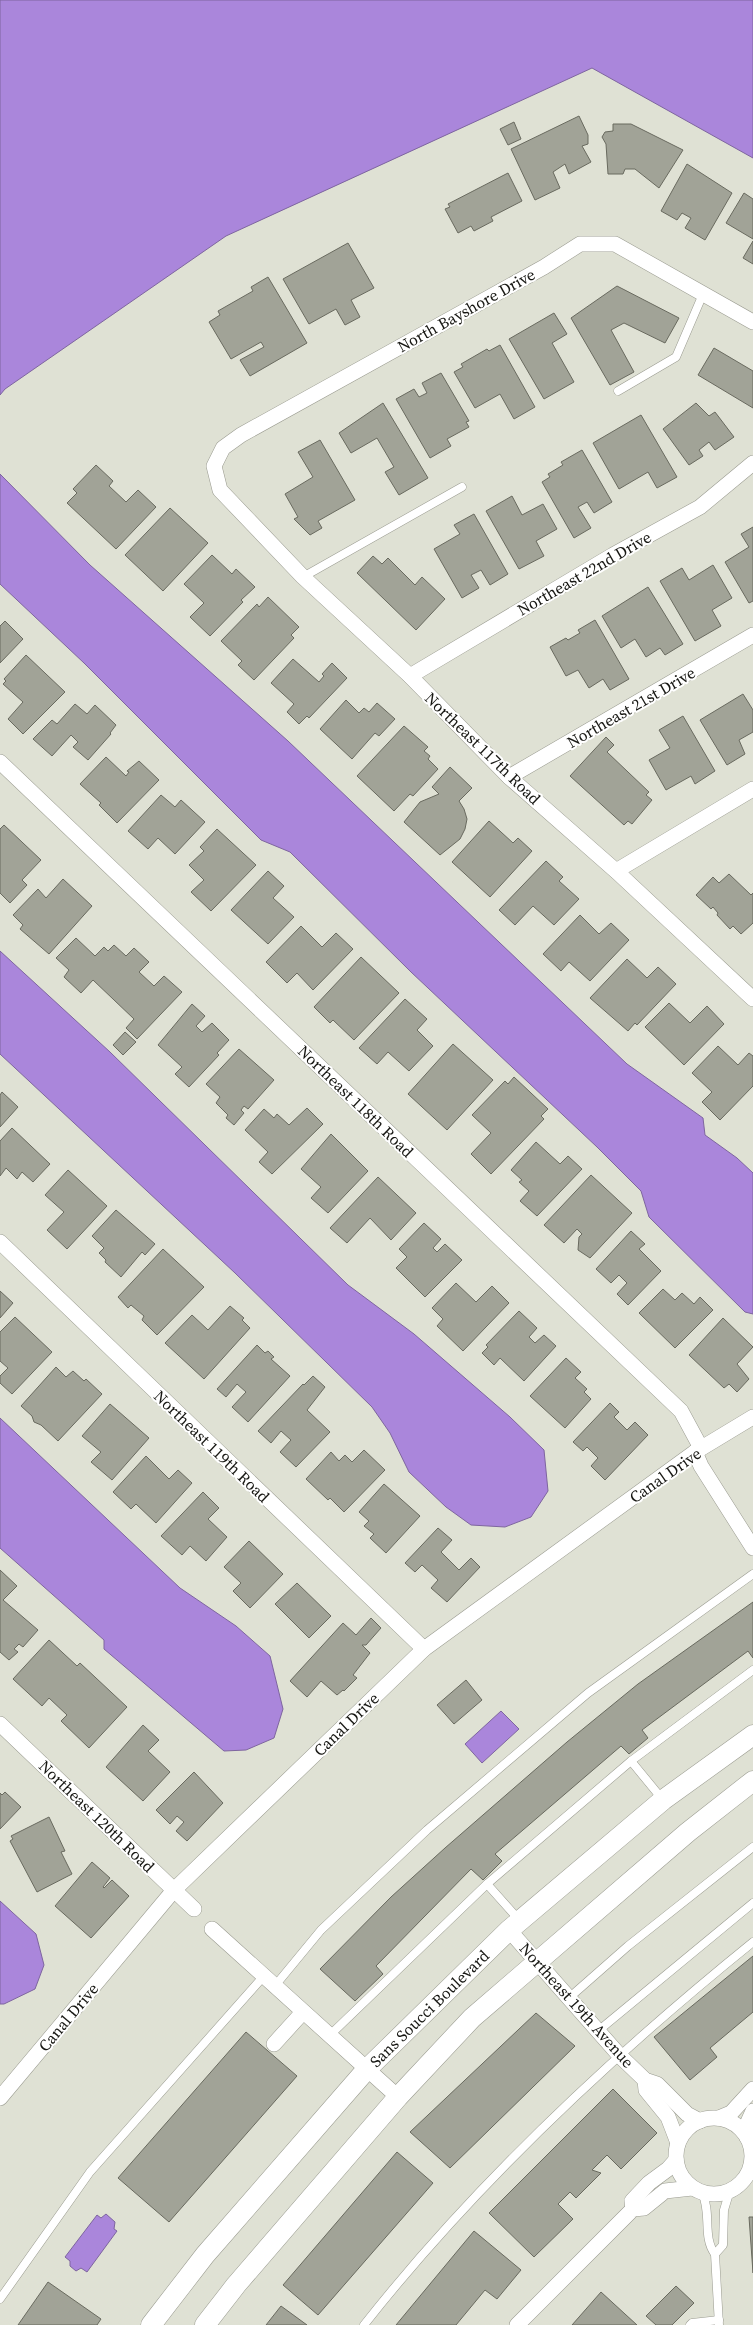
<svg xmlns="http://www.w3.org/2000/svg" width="753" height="2325" font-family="'Source Serif 4',serif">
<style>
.water{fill:#aa86db;stroke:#7e659f}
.building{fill:#a1a397;stroke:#696a5f}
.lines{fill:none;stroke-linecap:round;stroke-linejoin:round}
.lane-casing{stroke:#9a9b90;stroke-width:9}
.street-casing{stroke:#9a9b90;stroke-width:16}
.secondary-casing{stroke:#9a9b90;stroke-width:21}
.lane{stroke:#fff;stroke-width:8}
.street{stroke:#fff;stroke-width:15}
.secondary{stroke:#fff;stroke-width:20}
.labels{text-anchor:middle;stroke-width:4;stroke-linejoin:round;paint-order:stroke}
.street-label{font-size:16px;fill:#171713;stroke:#fff}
</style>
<rect width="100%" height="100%" fill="#dfe1d4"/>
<!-- water -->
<g class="water">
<path d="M0,0h753v158l-161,-90 -366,168 -221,153 -5,6z"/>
<path d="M0,474l90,91 198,176 339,323 76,54 2,17 32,23 16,15v141l-8,-2 -96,-95 -8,-26 -44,-44 -186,-175 -121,-120 -29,-12 -177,-177 -84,-79z"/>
<path d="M0,951l110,101 238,233 66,49 96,83 34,33 4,41 -17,26 -26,10 -34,-2 -25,-18 -37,-35 -19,-39 -18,-26 -137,-134 -235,-219z"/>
<path d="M0,1418l180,170 56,38 34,30 13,53 -9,29 -28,12 -22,1 -120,-102v-9l-104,-92z"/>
<path d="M501,1711l18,18 -37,34 -17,-19z"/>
<path d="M0,1901l36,33 8,31 -9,24 -31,15h-4z"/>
<path d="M106,2214l9,8 -1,7 3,2 -30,41 -6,-4 -5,3 -6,-5v-5l-5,-4 32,-42 4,3z"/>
</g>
<!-- building -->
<g class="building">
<path d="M579,116l9,19v9l-6,2 9,16 -22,12 -4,-10 -12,8 7,16 -25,12 -24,-51z"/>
<path d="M514,122l7,17 -13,6 -8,-16z"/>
<path d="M613,124h18l52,26 -24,38 -24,-19h-10l-2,5h-15l-2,-30 -4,-7 3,-5 8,-1z"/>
<path d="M687,164l45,29 -27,47 -20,-12 6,-10 -9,-5 -5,7 -16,-9z"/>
<path d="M508,173l14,28 -31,16 2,4 -19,10 -3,-5 -13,7 -13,-24 5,-2 -2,-3z"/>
<path d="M744,193l9,6v40l-27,-16z"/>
<path d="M753,241v23l-10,-6z"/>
<path d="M348,243l26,45 -23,12 9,17 -15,8 -9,-16 -27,15 -26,-45z"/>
<path d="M268,277l39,66 -57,33 -10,-16 24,-13 -3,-5 -30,17 -22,-37 11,-7 -2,-4 35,-20 -2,-4z"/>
<path d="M617,286l62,32 -14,25 -41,-20 -13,7 23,42 -24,13 -39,-67z"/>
<path d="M554,313l13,21 -15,9 22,39 -30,17 -35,-60z"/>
<path d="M500,345l35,62 -21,12 -14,-25 -25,14 -21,-36 9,-5 -2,-3 26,-15 2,2z"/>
<path d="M714,348l39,23v37l-55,-33z"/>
<path d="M441,373l28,48 -3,1 3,5 -22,12 4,7 -21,12 -34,-59 18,-10 5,8 8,-4 -5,-10z"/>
<path d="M383,403l45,75 -29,17 -14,-23 9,-5 -17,-29 -26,15 -12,-20z"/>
<path d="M696,403l13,13 6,-4 19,25 -19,13 -6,-8 -10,8 4,6 -14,9 -26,-36z"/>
<path d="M641,415l36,62 -20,11 -9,-16 -29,17 -26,-46z"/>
<path d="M320,440l35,60 -37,21 4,7 -12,7 -16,-16 4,-2 -13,-23 28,-17 -15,-25z"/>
<path d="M582,450l30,52 -18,11 -7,-11 -9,5 13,21 -17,10 -32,-56 8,-5 -2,-3 15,-9 -2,-3z"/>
<path d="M96,465l17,16 -4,5 17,16 12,-12 18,17 -40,42 -49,-46 10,-10 -4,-4z"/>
<path d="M512,496l10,19 21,-11 14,25 -21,12 8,15 -25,13 -33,-58z"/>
<path d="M170,508l38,35 -45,48 -38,-36z"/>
<path d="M474,514l34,60 -18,11 -9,-15 -10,5 8,13 -17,10 -28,-49 26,-15 -6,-9z"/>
<path d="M753,527v74l-4,2 -24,-41 24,-15 -8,-13z"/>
<path d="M212,555l20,19 4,-5 19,18 -14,13 2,2 -33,34 -20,-19 14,-14 -20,-19z"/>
<path d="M373,556l9,8 6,-6 27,27 7,-8 23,22 -29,31 -59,-57z"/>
<path d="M713,565l19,33 -20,12 9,16 -26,15 -35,-60 22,-13 7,12z"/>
<path d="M648,587l35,57 -18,11 -5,-7 -14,9 -11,-18 -14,9 -19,-32z"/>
<path d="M268,597l31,30 -8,8 3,3 -40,42 -16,-15 4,-4 -21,-20 36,-37 2,3z"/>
<path d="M595,620l34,59 -19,11 -7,-11 -14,9 -11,-18 -12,6 -16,-29 16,-9 2,2 12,-7 -2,-3z"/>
<path d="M5,621l18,18 -23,24v-37z"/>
<path d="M26,655l39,37 -42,42 -15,-15 15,-17 -20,-18 3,-3 -2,-2z"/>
<path d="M293,659l26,23 5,-6 -2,-2 10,-11 15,15 -38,40 -2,-2 -8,8 -12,-12 7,-8 -23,-21z"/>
<path d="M743,694l10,16v22l-14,8 6,14 -18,11 -27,-45z"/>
<path d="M346,700l13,13 5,-5 5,4 8,-9 18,16 -16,17 -4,-3 -23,26 -32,-30z"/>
<path d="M75,704l12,10 8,-9 21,20 -6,8 1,1 -23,26 -15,-13 5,-5 -7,-7 -19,21 -19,-17 19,-19 5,4z"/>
<path d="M683,716l32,55 -20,13 -4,-8 -25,14 -17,-30 21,-12 -11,-18z"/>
<path d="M404,726l24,21 -4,4 6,5 -2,3 10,10 -25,27 -3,-2 -16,17 -37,-35z"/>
<path d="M606,737l8,8 -7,7 42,40 -3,3 6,5 -20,24 -4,-3 -4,4 -54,-49z"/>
<path d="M106,757l20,19 3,-4 -2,-1 12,-10 20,19 -42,43 -18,-18 2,-2 -21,-19z"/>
<path d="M450,767l22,21 -13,13 5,8 3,10 -2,10 -5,10 -20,16 -36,-33 16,-20 19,-8 -7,-7z"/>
<path d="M161,795l14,12 6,-7 24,22 -30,32 -17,-16 -10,11 -20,-18z"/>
<path d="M489,821l24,22 5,-5 14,13 -42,46 -38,-35z"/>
<path d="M4,825l37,35 -19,20 5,5 -17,18 -10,-10v-64z"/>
<path d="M217,829l39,36 -45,46 -20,-19 13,-12 -15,-15 15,-14 -4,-4z"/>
<path d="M546,861l17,16 -4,4 20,18 -25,26 -21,-19 -18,19 -16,-15z"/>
<path d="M268,871l16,15 -11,12 21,19 -26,27 -37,-34z"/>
<path d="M729,874l22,21 2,-2v30l-12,11 -8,-8 -3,3 -13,-14 1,-2 -5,-6 -2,2 -15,-14 17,-18 6,6z"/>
<path d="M63,879l29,27 -43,48 -29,-25 3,-4 -10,-10 25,-26 8,9z"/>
<path d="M580,915l19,19 12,-11 18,17 -39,41 -21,-19 -8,9 -18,-17z"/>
<path d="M301,926l21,21 14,-14 17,16 -40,41 -16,-17 -10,10 -21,-21z"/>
<path d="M76,938l19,18 9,-9 4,4 6,-6 12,11 8,-8 15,14 -10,10 15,14 10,-10 18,16 -45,47 -11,-11 8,-9 -41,-39 -12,13 -17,-16 5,-7 -13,-12z"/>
<path d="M361,957l38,36 -45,47 -21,-20 -3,3 -16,-16z"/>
<path d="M627,959l20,19 11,-11 18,17 -39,41 -2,-2 -7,8 -38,-33z"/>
<path d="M405,999l22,20 -10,11 16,16 -24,25 -21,-19 -11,12 -18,-16z"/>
<path d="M669,1003l21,20 17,-17 17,18 -40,41 -39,-38z"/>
<path d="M192,1004l13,12 -9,10 6,6 10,-9 17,17 -12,13 2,2 -30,32 -14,-13 7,-7 -24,-22z"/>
<path d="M125,1032l11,10 -13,13 -10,-10z"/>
<path d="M453,1044l40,36 -46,50 -39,-36z"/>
<path d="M718,1046l20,19 11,-12 4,3v30l-33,34 -18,-18 10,-10 -20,-19z"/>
<path d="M239,1049l35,31 -26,29 -4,-3 -3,4 3,3 -10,12 -8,-7 2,-3 -12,-12 4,-6 -14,-13z"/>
<path d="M514,1077l34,32 -7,7 3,3 -53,55 -20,-20 20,-21 -19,-18 33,-34 3,3z"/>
<path d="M2,1092l16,15 -18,20v-32z"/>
<path d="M307,1108l16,16 -51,50 -13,-12 9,-10 -23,-22 19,-21 10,9 3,-4 12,11z"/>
<path d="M12,1128l38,36 -17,18 -11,-10 -5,7 -11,-11 -6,8v-35z"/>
<path d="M331,1134l37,37 -40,42 -17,-15 10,-11 -20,-18z"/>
<path d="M536,1142l24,22 8,-8 14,13 -45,47 -17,-15 9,-10 -10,-9 3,-2 -11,-10z"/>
<path d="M68,1170l39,36 -40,43 -20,-19 17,-18 -19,-17z"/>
<path d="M591,1175l41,38 -42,45 -12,-8 1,-13 3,-3 -5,-5 -13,14 -20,-18z"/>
<path d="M378,1177l38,36 -25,27 -21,-22 -23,25 -17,-15z"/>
<path d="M116,1210l39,34 -10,11 -3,-3 -21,25 -16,-15 1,-2 -7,-7 5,-5 -12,-12z"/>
<path d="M424,1223l17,16 -8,9 4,4 8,-8 17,16 -37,37 -29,-29 11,-11 -8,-8z"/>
<path d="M631,1231l14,13 -6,5 22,22 -33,34 -11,-11 10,-11 -8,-8 -8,8 -15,-14z"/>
<path d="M163,1249l41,38 -47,48 -15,-15 2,-4 -13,-11 -3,3 -10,-11z"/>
<path d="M456,1283l20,19 16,-16 17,17 -46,48 -26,-25 6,-7 -11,-11z"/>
<path d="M663,1289l12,11 7,-7 12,11 6,-7 13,13 -38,38 -36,-35z"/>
<path d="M0,1291l13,12 -13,15z"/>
<path d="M230,1306l14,12 -2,2 8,8 -46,51 -39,-36 27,-28 16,15z"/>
<path d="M519,1311l18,17 -8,9 6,6 9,-8 12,11 -32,35 -24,-23 -6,7 -12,-12 6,-6 -2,-2z"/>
<path d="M15,1317l37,35 -40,42 -12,-11v-7l8,-8 -8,-7v-29z"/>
<path d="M723,1318l30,29 -16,17 12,15 -12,13 -8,-8 -5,4 -35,-33z"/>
<path d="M257,1345l8,8 3,-2 6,6 -3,2 19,17 -42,46 -16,-15 14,-15 -9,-8 -11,13 -9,-8z"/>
<path d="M566,1358l15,14 -6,6 12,11 -3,3 7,7 -26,29 -35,-32z"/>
<path d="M56,1367l10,10 7,-6 11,10 2,-2 16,15 -44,47 -17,-16 -7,-3 -2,-6 -11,-10z"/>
<path d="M313,1376l12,11 -18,23 23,22 -34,35 -16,-15 11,-12 -10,-9 -10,12 -13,-12 45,-47 1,1z"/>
<path d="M610,1403l9,9 -5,5 13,13 8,-8 13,13 -43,45 -14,-14 7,-8 -11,-11 -4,4 -10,-9z"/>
<path d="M110,1404l39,34 -37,42 -21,-18 10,-10 -19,-16z"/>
<path d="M364,1450l21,20 -41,42 -14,-14 -2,2 -22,-21 25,-27 8,9 6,-6 7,7z"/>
<path d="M146,1456l23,23 9,-9 14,13 -36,40 -20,-19 -5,5 -18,-17z"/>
<path d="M384,1484l36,32 -34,37 -16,-15 4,-4 -10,-8 5,-5 -10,-9z"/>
<path d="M203,1492l16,16 -11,11 19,18 -21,24 -16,-15 -8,9 -21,-19z"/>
<path d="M438,1528l14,12 -11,12 18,18 12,-12 9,9 -33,35 -16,-14 7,-8 -16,-15 -7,7 -10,-9z"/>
<path d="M249,1541l34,33 -33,34 -17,-17 8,-8 -17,-16z"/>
<path d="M0,1570l17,16 -14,14 35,30 -15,17 -4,-3 -5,5 4,3 -9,8 -9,-8z"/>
<path d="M297,1583l34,33 -22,22 -34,-34z"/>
<path d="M753,1602v56l-5,-7 -106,79 6,8 -19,16 -8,-8 -126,108 7,7 -19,19 -12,-11 -95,97 7,8 -28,27 -35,-32 71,-72 54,-49 122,-106 71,-58z"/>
<path d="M371,1618l10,10 -15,17h-4l8,8 -17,22 4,3 -13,13 -1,-1 -6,5 -16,-14 -14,16 -17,-16 53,-58 13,12z"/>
<path d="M49,1640l28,26 3,-3 47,44 -38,41 -28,-27 6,-6 -18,-17 -7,8 -29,-27z"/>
<path d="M466,1680l16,20 -28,24 -17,-19z"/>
<path d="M143,1725l16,15 -11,11 22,21 -27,29 -37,-34z"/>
<path d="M194,1772l29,31 -36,38 -11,-10 8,-9 -7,-6 -7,8 -14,-14z"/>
<path d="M5,1792l16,15 -21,22v-36l2,2z"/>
<path d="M49,1817l16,34 -4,1 11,22 -35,18 -27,-51 3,-2 -2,-3z"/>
<path d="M92,1862l18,16 -7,9 1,1 8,-8 17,16 -38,42 -36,-32z"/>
<path d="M753,1956v56l-43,36 7,9 -27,23 -36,-43z"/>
<path d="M536,2013l39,33 -125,122 -40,-36z"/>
<path d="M246,2032l51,44 -128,146 -51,-44z"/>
<path d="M613,2089l44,44 -36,36 -14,-14 -15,15 9,3 -25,25 -6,-6 -12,12 15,15 -39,38 -45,-44z"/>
<path d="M397,2152l36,31 -115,132 -35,-30z"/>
<path d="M749,2217h4v56z"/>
<path d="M474,2231l47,39 -24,29 -12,-9 -29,35h-60z"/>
<path d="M48,2282l53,37 -4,6h-79z"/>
<path d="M676,2286l18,17 -22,22h-16l-10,-9z"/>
<path d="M601,2292l36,33h-65z"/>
<path d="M281,2306l26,19h-41z"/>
</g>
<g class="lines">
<defs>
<g id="lane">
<path d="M618,391l58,-34 27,-63"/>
<path d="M303,577l159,-90"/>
<path d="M631,1761l32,39"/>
<path d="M487,1884l33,37"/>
<path d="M274,1987l47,-57 106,-100 161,-137 165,-119"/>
<path d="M570,1997l58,-51 125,-99"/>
<path d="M598,2031l155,-128"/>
<path d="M329,2036l158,-152 144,-123 122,-91"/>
<path d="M702,2193c10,20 0,44 13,61l4,71"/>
<path d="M715,2254l8,-9 1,-35 6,-20"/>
<path d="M0,2299l90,-127 173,-195"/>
<path d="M364,2325c112,-142 248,-269 389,-383"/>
<path d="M690,2325l2,-2 27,-3"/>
</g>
<g id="street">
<path d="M753,322l-138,-78h-35l-36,23 -303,168 -18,13 -9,18 6,24 83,87 107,99 99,101 107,94 137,128"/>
<path d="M410,676l203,-121 87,-48 53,-44"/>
<path d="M0,762l681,649 20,37"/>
<path d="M509,777l244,-142"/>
<path d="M616,871l137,-82"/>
<path d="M0,1242l424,407"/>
<path d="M695,1452l6,14 52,82"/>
<path d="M0,1724l194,185"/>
<path d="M212,1929l186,168"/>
<path d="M509,1930l111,126 25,24 12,4 30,30 13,7"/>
<path d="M274,2044l29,-32"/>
<path d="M645,2080l1,10 22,27 10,26"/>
<path d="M0,2098l174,-208 250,-241 271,-197 58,-35"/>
<path d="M719,2118l12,-5 22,-24"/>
<circle cx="714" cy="2156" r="38"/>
<path d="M747,2137l1,-15 5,-11"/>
<path d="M633,2209l-1,-8 17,-18 19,-14 8,-9"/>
<path d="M517,2325l116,-116 11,-1 21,-17 27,-3"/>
</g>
<g id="secondary">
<path id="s1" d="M151,2325l54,-70 162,-186 142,-139 154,-130 90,-65"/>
<path d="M205,2325l31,-40 162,-188 74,-79 216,-186 65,-51"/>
</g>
</defs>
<!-- lane casing -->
<use href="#lane" class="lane-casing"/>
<!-- street casing -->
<use href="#street" class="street-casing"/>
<!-- secondary casing -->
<use href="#secondary" class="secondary-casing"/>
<!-- lane -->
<use href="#lane" class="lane"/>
<!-- street -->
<use href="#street" class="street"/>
<!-- secondary -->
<use href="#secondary" class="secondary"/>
</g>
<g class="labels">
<!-- street labels -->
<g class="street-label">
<text transform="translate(466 310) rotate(-29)" y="6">North Bayshore Drive</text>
<text transform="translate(584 573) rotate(-30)" y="6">Northeast 22nd Drive</text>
<text transform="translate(631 707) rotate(-30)" y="6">Northeast 21st Drive</text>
<text transform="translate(483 748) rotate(44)" y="6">Northeast 117th Road</text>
<text transform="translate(356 1101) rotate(44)" y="6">Northeast 118th Road</text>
<text transform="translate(212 1446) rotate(44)" y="6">Northeast 119th Road</text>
<text transform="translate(665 1475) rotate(-35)" y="6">Canal Drive</text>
<text transform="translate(346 1724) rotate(-44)" y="6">Canal Drive</text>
<text transform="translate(97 1816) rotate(44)" y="6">Northeast 120th Road</text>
<text transform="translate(577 2005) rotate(48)" y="6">Northeast 19th Avenue</text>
<text dy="6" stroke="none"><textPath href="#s1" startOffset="422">Sans Soucci Boulevard</textPath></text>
<text transform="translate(68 2017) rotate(-50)" y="6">Canal Drive</text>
</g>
</g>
</svg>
